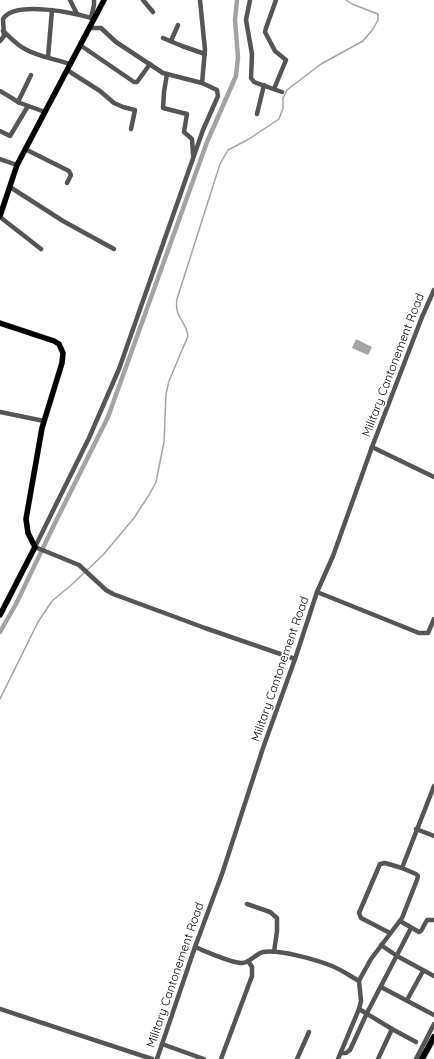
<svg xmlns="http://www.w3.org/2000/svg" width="434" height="1059" font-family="Quicksand,sans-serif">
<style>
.water{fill:#a3a3a3}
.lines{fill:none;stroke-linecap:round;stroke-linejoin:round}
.stream{stroke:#a3a3a3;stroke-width:1.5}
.canal{stroke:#a3a3a3;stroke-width:4.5}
.major-casing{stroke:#dbdbdb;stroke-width:6}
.highway-casing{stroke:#dbdbdb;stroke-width:7}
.minor{stroke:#555;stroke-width:4.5}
.major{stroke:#000;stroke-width:5.5}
.highway{stroke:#000;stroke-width:6}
.labels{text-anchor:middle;stroke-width:3.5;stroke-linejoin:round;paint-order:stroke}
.street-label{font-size:12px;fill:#000;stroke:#fff}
</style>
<rect width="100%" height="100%" fill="#fff"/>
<!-- water -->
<path class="water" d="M356,339l16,8 -4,8 -16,-7z"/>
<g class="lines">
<!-- stream -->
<path class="stream" d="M0,699l38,-77 14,-21 17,-14 34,-32 31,-37 15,-23 7,-13 8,-40 2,-48 3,-13 19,-45c-2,-16 -14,-18 -11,-37l43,-135 8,-14 21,-11 30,-20 4,-11v-10l4,-8 34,-26 42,-23 10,-12 5,-9v-6l-26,-10 -6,-4"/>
<!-- canal -->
<path class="canal" d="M0,632l16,-28 39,-81 53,-106 99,-275 29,-66 2,-19 -3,-37 2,-20"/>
<defs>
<g id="major">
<path d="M0,216l17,-51 87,-165"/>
<path d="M0,323l54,18 5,3 4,9 -1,10 -20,65 -16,91 2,14 7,14 -35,68"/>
</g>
<path id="highway" d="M422,1059l12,-22"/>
</defs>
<!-- major casing -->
<use href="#major" class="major-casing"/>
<!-- highway casing -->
<use href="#highway" class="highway-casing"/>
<!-- minor -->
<g class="minor">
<path d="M70,0l7,14"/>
<path d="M143,0l10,12"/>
<path d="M200,0l5,50 -3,33 15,7 1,6 -15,34 -84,239 -30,69 -54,109 44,18 27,25 7,4 92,34 90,31"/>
<path d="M250,0l-4,20 6,34 -1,24 3,4 28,10"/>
<path d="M91,18l3,-13v-5"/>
<path d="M89,28h12l15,14 47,31 39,10"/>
<path d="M3,31c7,6 14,14 22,18 14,8 30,10 45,15"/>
<path d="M163,38l19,8 23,8"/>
<path d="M0,41l4,-5 -1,-17c11,-19 74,-6 91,0"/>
<path d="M171,41l7,-16"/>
<path d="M80,45l54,37h3l13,-18"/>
<path d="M48,57l4,-47"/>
<path d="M67,70l33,21 14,12 9,4 12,3 -4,19"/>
<path d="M167,74l-3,18 -1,16 24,6 -3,18 8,7 1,15"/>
<path d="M274,89l12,-29 -11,-9 -10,-19 1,-4 10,-28"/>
<path d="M0,91l20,12 25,9"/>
<path d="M18,102l13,-27"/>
<path d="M257,114l7,-29"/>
<path d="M0,131l10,5 18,-30"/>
<path d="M25,149l44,22 2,4 -4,8"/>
<path d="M0,159l17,6"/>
<path d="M10,187l53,34 51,28"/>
<path d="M0,217l41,32"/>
<path d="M0,412l44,9"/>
<path d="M372,447l62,30"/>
<path d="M317,592l102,41h9l6,-14"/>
<path d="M416,829l18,7"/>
<path d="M247,904l23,8 7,6v13l-3,21"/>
<path d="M400,921l19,11 2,-1 6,-11h7"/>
<path d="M390,933l-29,-15 -2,-5 21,-49 5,-1 17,5"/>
<path d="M381,945l16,11 37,20"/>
<path d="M195,947c10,4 36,16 47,16 8,0 13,-9 21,-11 16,-3 54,8 69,14 10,4 18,10 27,15"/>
<path d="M381,987l53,28"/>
<path d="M407,1000l16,-29"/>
<path d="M0,1009l152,50"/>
<path d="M359,1009l33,20 24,13"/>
<path d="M162,1044l42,15"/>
<path d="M341,1053h5l4,-3 17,-37 44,-85"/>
<path d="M157,1059l38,-112 27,-73 41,-126 32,-89 22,-67 16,-36 39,-109 50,-130 12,-27"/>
<path d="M221,1059l31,-83v-9l-4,-6"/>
<path d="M297,1059l12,-27"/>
<path d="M338,1059l21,-50 2,-8 -2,-20 2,-4 10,-18 31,-41 15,-38 1,-4 -2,-2 -14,-6 32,-82"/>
<path d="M378,1059l14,-30"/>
<path d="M416,1059l18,-35"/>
</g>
<!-- major -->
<use href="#major" class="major"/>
<!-- highway -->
<use href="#highway" class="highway"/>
</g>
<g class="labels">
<!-- street labels -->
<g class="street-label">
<text transform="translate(393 365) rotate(-69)" y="4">Military Cantonement Road</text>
<text transform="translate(280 669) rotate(-71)" y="4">Military Cantonement Road</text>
<text transform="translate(175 975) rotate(-71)" y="4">Military Cantonement Road</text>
</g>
</g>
</svg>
